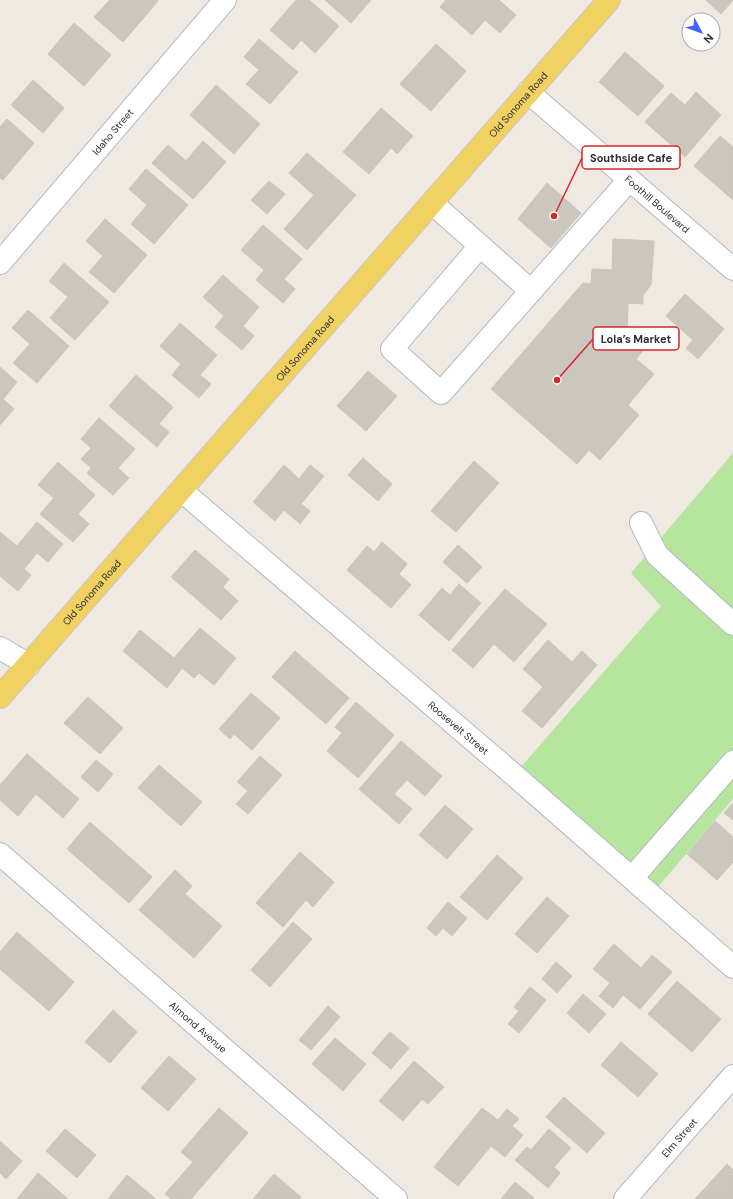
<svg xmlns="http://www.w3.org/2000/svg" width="733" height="1199" font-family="'DM Sans',sans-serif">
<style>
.green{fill:#b6e59e}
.building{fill:#cbc7bf;stroke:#cbc5ba}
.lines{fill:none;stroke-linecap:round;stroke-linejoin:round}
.minor-casing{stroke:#b4b7c1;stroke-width:24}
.major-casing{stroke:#c9c9c9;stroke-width:24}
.minor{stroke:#fff;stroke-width:22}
.major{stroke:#f2d163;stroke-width:22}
.labels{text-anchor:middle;stroke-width:3;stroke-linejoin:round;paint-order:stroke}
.street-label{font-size:10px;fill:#2e2e2e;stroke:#fff}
.leader{fill:none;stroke:#d62828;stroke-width:1.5}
.callout-dot{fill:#d62828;stroke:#fff;stroke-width:1.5}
.callout{fill:#fff;stroke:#d62828;stroke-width:1.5}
.callout-label{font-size:11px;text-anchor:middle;font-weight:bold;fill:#2e2e2e}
</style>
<rect width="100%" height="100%" fill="#efe9e1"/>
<!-- green -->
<path class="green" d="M733,453v346l-82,96 -137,-120 147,-169 -30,-33z"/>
<!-- building -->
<g class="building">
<path d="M110,0h47l1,1 -35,41 -29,-25z"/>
<path d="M296,0h13l30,26 -24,27 -14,-13 -8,10 -23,-20z"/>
<path d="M325,0h46l-20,23z"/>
<path d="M446,0h53l17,15 -16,18 -15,-13 -13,15 -32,-28z"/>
<path d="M706,0h27l-12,14z"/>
<path d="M74,23l37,32 -27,31 -36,-32z"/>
<path d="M259,39l39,33 -28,32 -24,-20 13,-14 -15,-13z"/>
<path d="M436,44l30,27 -35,40 -31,-27z"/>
<path d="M625,52l39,34 -26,30 -39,-34z"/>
<path d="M33,80l31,28 -21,25 -32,-28z"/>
<path d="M216,85l44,39 -26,30 -44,-39z"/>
<path d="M696,92l25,23 -36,42 -40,-35 26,-29 14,12z"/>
<path d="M381,108l32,28 -16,18 -6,-6 -22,26 -26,-22z"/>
<path d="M7,119l27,24 -31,37 -3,-2v-51z"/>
<path d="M720,136l13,11v53l-39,-34z"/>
<path d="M203,141l23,21 -33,37 -41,-36 16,-18 18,16z"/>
<path d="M307,153l49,42 -49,55 -23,-21 30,-34 -25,-22z"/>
<path d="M146,169l42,36 -34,39 -23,-20 16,-19 -18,-16z"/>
<path d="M269,181l16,13 -18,20 -16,-14z"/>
<path d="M547,183l34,30 -30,35 -33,-29z"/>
<path d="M105,219l42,36 -33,38 -25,-21 14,-16 -17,-15z"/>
<path d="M263,225l39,34 -18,20 11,10 -12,14 -27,-23 8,-10 -23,-20z"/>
<path d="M613,239l41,2 -3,44 -8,10v9l-15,-1 -1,32 7,-9 17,15 -15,18 18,15 -26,31 11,10 -39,45 -11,-10 -12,14 -86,-75 92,-106 8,1 1,-15 20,1z"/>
<path d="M64,263l45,39 -34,38 -25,-22 18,-21 -19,-16z"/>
<path d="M223,275l36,32 -16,19 11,10 -12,14 -27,-23 9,-11 -21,-19z"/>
<path d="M685,294l39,35 -26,30 -12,-11 7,-8 -27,-24z"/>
<path d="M28,310l41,36 -32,37 -24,-20 17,-19 -18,-16z"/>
<path d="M180,323l37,32 -17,20 11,9 -12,14 -27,-23 9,-11 -21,-18z"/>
<path d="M0,367l17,15 -14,17 11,10 -14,16z"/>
<path d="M368,371l29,25 -31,35 -29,-25z"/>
<path d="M136,375l37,32 -14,17 10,8 -12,15 -48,-41z"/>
<path d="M99,418l36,31 -17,19 11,10 -16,17 -26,-22 4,-5 -10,-9 10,-11 -10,-9z"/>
<path d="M363,458l29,26 -14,17 -30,-26z"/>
<path d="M474,461l25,22 -43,49 -25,-21z"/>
<path d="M58,462l37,33 -17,19 11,10 -16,18 -33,-28 14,-16 -16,-13z"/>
<path d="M284,465l15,14 11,-14 14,11 -23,28 9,7 -10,13 -16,-14 -9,11 -22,-19z"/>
<path d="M37,522l26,22 -15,18 -11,-9 -13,16 7,6 -13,16 -18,-15v-44l17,14z"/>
<path d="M382,542l25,22 -8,10 12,11 -20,23 -44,-38 20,-24 7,6z"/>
<path d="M458,545l24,22 -15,16 -24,-21z"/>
<path d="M195,550l34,29 -6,8 15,14 -17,19 -50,-43z"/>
<path d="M459,584l22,19 -32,38 -30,-26 23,-27 8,7z"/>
<path d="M505,589l42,35 -33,38 -20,-18 -21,24 -21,-18z"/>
<path d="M200,628l36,30 -22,27 -15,-12 -5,5 -12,-10 -15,20 -44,-37 17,-21 34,28z"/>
<path d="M548,640l24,22 10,-11 15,14 -55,63 -20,-17 21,-24 -20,-18z"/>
<path d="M295,651l54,47 -23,26 -54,-47z"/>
<path d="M251,693l29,25 -28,32 -18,-16 -4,5 -11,-10z"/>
<path d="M88,697l35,31 -23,26 -36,-31z"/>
<path d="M356,702l38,33 -36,43 -31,-27 15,-18 -7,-6z"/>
<path d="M401,741l41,35 -17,20 -18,-16 -13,14 18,15 -13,15 -40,-35z"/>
<path d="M27,754l52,45 -16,19 -27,-24 -18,22 -18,-16v-15z"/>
<path d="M260,756l22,19 -34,39 -12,-10 12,-13 -11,-9z"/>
<path d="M96,760l17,14 -15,18 -17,-15z"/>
<path d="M159,765l43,37 -21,24 -43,-38z"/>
<path d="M733,803v17l-9,-7z"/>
<path d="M445,805l28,24 -26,30 -28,-24z"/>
<path d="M715,821l18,16v25l-16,18 -30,-26z"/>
<path d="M90,822l62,55 -23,26 -62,-54z"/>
<path d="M300,852l34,30 -21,25 -7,-7 -23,27 -27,-24z"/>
<path d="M497,855l26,23 -36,42 -27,-23z"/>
<path d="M175,870l17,16 -7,8 37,32 -28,32 -55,-48z"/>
<path d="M547,897l22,19 -32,37 -22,-19z"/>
<path d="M448,902l19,16 -15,18 -9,-8 -7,8 -9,-8z"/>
<path d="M293,922l19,17 -42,48 -19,-17z"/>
<path d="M17,932l57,50 -25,29 -49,-42v-17z"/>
<path d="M614,944l27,24 11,-13 20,17 -32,37 -17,-14 -10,13 -14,-12 11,-13 -17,-14z"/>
<path d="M556,962l16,14 -15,17 -15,-14z"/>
<path d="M677,981l44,38 -29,33 -44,-38z"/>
<path d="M530,987l16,13 -27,33 -11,-9 11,-13 -5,-4z"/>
<path d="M583,994l23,20 -17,19 -22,-20z"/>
<path d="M328,1006l12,11 -29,33 -12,-10z"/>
<path d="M113,1010l24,22 -27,31 -25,-21z"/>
<path d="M390,1032l19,16 -18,21 -19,-16z"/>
<path d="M335,1038l31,26 -23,27 -31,-27z"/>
<path d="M621,1042l37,32 -20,23 -37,-32z"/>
<path d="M169,1056l27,23 -28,32 -27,-23z"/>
<path d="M414,1061l30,26 -16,17 -6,-5 -19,22 -24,-20z"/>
<path d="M564,1097l41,36 -18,20 -41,-36z"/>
<path d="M219,1108l29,25 -57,66h-20l-6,-5 28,-32 -12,-10z"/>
<path d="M482,1108l16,12 9,-11 12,10 -7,7 11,9 -18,22 -14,-11 -33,40 -24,-19z"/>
<path d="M65,1129l31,26 -19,23 -31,-27z"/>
<path d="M549,1129l22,19 -17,19 6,6 -12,15 -33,-28 12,-13 4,3z"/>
<path d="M0,1141l22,20 -16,18 -6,-6z"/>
<path d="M727,1164l6,6v29h-38z"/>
<path d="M38,1173l30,26h-51z"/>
<path d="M274,1174l27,23 -2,2h-46z"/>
<path d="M127,1175l29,24h-48z"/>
<path d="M515,1182l19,16 -1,1h-32z"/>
</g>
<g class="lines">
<defs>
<g id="minor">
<path id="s1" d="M528,92l205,177"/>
<path d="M432,203l99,88"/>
<path d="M480,246l-88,103 49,44 188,-213"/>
<path id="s2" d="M0,263l225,-263"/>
<path id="s3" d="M182,491l332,284 219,192"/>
<path d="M641,523l16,32 76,69"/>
<path d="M0,648l29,17"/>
<path id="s4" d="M0,854l396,345"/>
<path d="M632,878l101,-116"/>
<path id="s5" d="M625,1199l108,-123"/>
</g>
<g id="major">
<path id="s6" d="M0,697l609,-697"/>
</g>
</defs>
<!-- minor casing -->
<use href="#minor" class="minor-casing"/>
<!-- major casing -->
<use href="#major" class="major-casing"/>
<!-- minor -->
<use href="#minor" class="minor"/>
<!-- major -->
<use href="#major" class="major"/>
</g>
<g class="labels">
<!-- street labels -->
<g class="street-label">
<text dy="4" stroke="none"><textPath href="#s6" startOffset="787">Old Sonoma Road</textPath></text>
<text dy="4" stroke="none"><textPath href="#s2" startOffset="173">Idaho Street</textPath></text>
<text dy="4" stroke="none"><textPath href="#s1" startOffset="171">Foothill Boulevard</textPath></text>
<text dy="4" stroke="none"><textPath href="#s6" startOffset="463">Old Sonoma Road</textPath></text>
<text dy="4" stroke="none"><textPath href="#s6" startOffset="139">Old Sonoma Road</textPath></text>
<text dy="4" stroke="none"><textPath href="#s3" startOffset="364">Roosevelt Street</textPath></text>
<text dy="4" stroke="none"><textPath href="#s4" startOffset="263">Almond Avenue</textPath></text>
<text dy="4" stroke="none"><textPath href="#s5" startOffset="82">Elm Street</textPath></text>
</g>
</g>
<!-- callouts -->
<path class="leader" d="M554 216L582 158M557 380L593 339"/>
<g class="callout-dot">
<circle cx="554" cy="216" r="4"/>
<circle cx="557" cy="380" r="4"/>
</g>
<g class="callout">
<rect x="582" y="146" width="98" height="23" rx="4"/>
<rect x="593" y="327" width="86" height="23" rx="4"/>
</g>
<g class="callout-label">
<text x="631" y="162">Southside Cafe</text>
<text x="636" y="343">Lola’s Market</text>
</g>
<!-- north arrow -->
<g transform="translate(701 32) rotate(131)"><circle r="19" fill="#ffffff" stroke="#ababab"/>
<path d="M0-3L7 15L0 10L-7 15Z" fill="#4264fb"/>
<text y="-6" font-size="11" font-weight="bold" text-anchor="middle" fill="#2e2e2e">N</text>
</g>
</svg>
